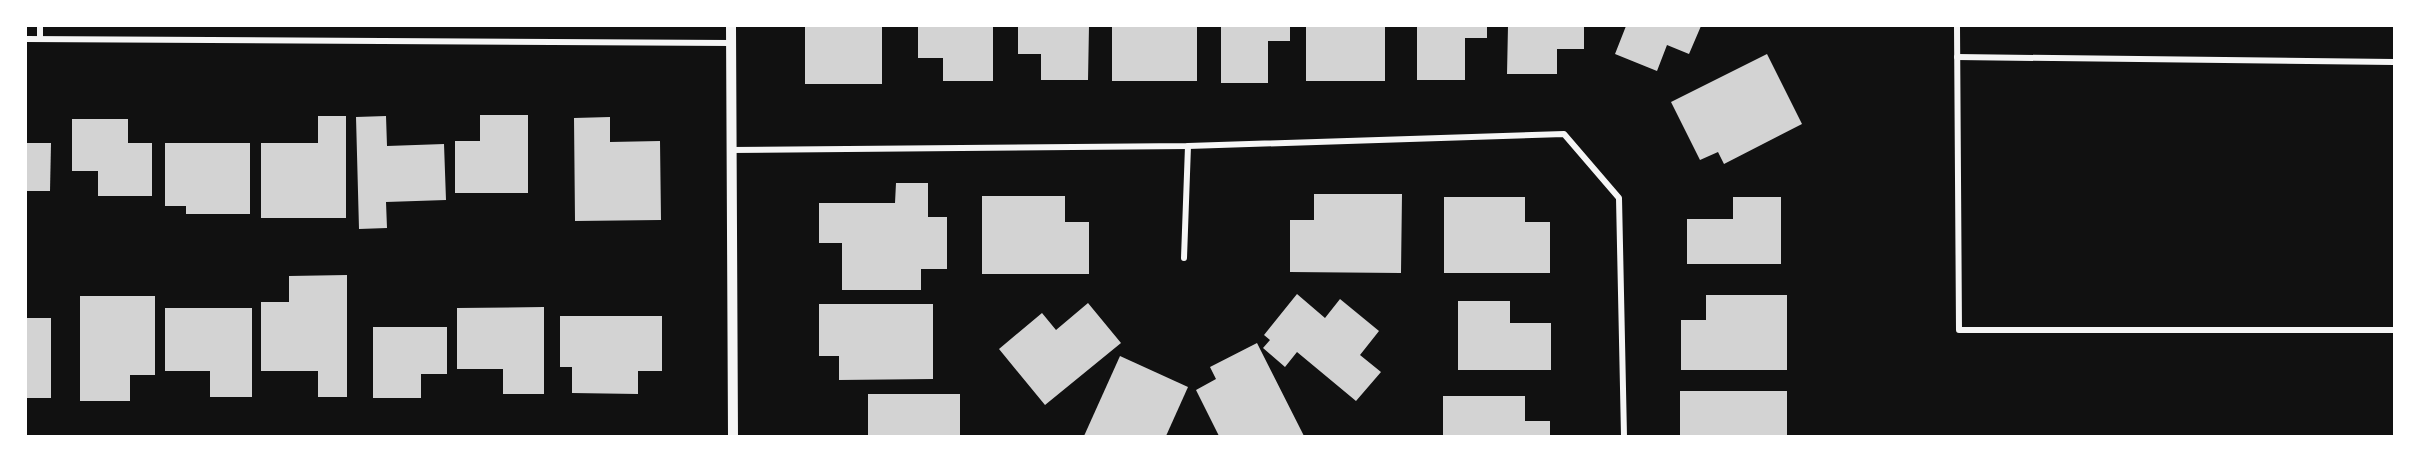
<svg xmlns="http://www.w3.org/2000/svg" width="2420" height="462" font-family="'DM Sans',sans-serif">
<style>
.building{fill:#d3d3d3}
.lines{fill:none;stroke-linecap:round;stroke-linejoin:round}
.minor{stroke:#f5f5f5;stroke-width:6}
.tertiary{stroke:#f5f5f5;stroke-width:10}
</style>
<rect width="100%" height="100%" fill="#111"/>
<!-- building -->
<g class="building">
<rect x="805" y="26" width="77" height="58"/>
<path d="M918,26h75v55h-50v-23h-25z"/>
<path d="M1018,26h71l-1,54h-47v-26h-23z"/>
<rect x="1112" y="26" width="85" height="55"/>
<path d="M1221,26h69v15h-22v42h-47z"/>
<rect x="1306" y="26" width="79" height="55"/>
<path d="M1417,26h70v12h-22v42h-48z"/>
<path d="M1508,26h76v23h-27v25h-50z"/>
<path d="M1626,26h75l-12,28 -22,-9 -10,26 -42,-17z"/>
<path d="M1767,54l35,70 -78,40 -6,-12 -18,8 -29,-58z"/>
<path d="M480,115h48v78h-73v-52h25z"/>
<path d="M318,116h28v102h-85v-75h57z"/>
<path d="M386,116l1,30 57,-2 2,56 -60,2 1,26 -28,1 -3,-112z"/>
<path d="M610,117v25l50,-1 1,79 -86,1 -1,-103z"/>
<path d="M72,119h56v24h24v53h-54v-25h-26z"/>
<path d="M26,143h25l-1,48h-24z"/>
<path d="M165,143h85v71h-64v-8h-21z"/>
<path d="M896,183h32v34h19v52h-26v21h-79v-47h-23v-40h76z"/>
<path d="M1314,194h88l-1,79 -111,-1v-52h24z"/>
<path d="M982,196h83v26h24v52h-107z"/>
<path d="M1444,197h81v25h25v51h-106z"/>
<path d="M1733,197h48v67h-94v-45h46z"/>
<path d="M347,275v122h-29v-26h-57v-69h28v-26z"/>
<path d="M1297,294l28,24 15,-19 39,32 -19,24 21,17 -25,29 -59,-49 -12,15 -22,-19 7,-8 -6,-5z"/>
<path d="M1706,295h81v75h-106v-50h25z"/>
<path d="M80,296h75v79h-25v26h-50z"/>
<path d="M1458,301h52v22h41v47h-93z"/>
<path d="M1088,303l33,40 -76,62 -46,-56 43,-36 14,17z"/>
<path d="M819,304h114v75l-94,1v-24h-20z"/>
<path d="M544,307v87h-41v-25h-46v-61z"/>
<path d="M165,308h87v89h-42v-26h-45z"/>
<path d="M560,316h102v55h-24v23l-66,-1v-26h-12z"/>
<rect x="26" y="318" width="25" height="80"/>
<path d="M373,327h74v47h-26v24h-48z"/>
<path d="M1257,343l47,93h-85l-23,-46 20,-11 -6,-12z"/>
<path d="M1120,356l68,31 -22,49h-82z"/>
<rect x="1680" y="391" width="107" height="45"/>
<rect x="868" y="394" width="92" height="42"/>
<path d="M1443,396h82v25h25v15h-107z"/>
</g>
<g class="lines">
<!-- minor -->
<g class="minor">
<path d="M1957,26l2,304h435"/>
<path d="M26,39l705,4"/>
<path d="M40,39v-13"/>
<path d="M1957,57l437,5"/>
<path d="M731,150l457,-4 376,-12 55,64 5,238"/>
<path d="M1184,258l4,-112"/>
</g>
<!-- tertiary -->
<path class="tertiary" d="M731,26l2,410"/>
</g>
<!-- border -->
<rect width="2420" height="462" fill="none" stroke="#ffffff" stroke-width="54"/>
</svg>
